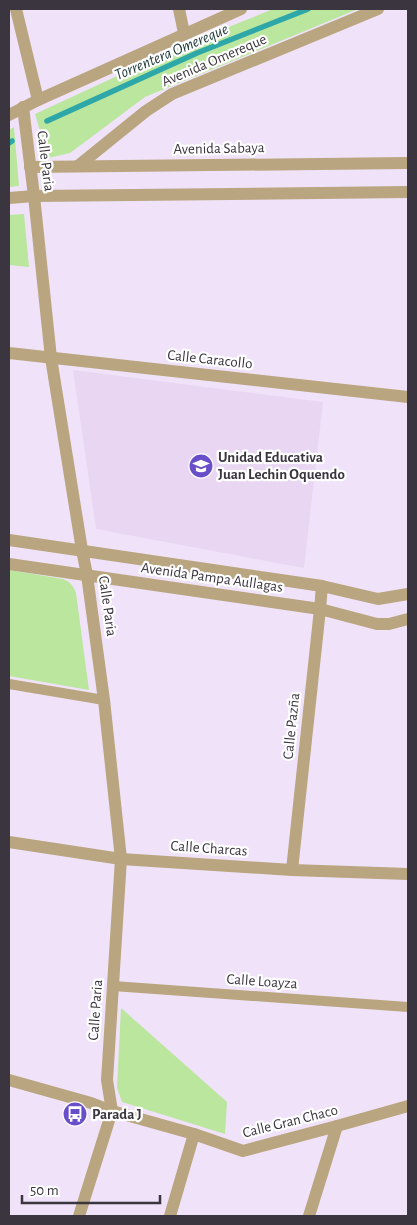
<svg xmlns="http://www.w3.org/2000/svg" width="417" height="1225" font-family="'Alegreya Sans',sans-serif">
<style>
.built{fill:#e8d6f3}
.green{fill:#bae69e}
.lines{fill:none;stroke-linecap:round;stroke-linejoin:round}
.stream{stroke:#2da7a8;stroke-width:5.5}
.service{stroke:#b9a57f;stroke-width:10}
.minor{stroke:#b9a57f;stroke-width:12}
.labels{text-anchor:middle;stroke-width:4.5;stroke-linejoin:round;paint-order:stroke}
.street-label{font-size:15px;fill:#3a353e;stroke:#fff}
.poi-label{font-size:15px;font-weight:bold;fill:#3a353e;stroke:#fff;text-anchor:start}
.water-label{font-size:16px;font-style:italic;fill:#1d3737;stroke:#fff}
</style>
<rect width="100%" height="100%" fill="#f0e3f9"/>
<!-- built -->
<path class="built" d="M73,370l250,32 -19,166 -208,-39z"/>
<!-- green -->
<g class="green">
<path d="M273,9h85l-213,88 -75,56 -22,5 -13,-44 147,-68z"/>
<path d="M14,127l5,59 -10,1v-57z"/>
<path d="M24,214l5,53 -20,-2v-50z"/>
<path d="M9,570l54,9c7,3 10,6 13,14l13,97 -80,-14z"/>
<path d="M121,1008l106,94 -2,32 -103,-32 -5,-14z"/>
</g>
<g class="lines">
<!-- stream -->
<g class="stream">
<path d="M47,121l150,-68 111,-44"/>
<path d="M9,143l3,-2"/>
</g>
<!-- service -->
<g class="service">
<path d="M9,684l95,16"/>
<path d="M113,986l295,21"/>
</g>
<!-- minor -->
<g class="minor">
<path d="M16,9l22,91"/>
<path d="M179,9l5,24"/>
<path d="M23,107l11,89 17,162 31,192 5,25 17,125 17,159 -14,221 5,31 -33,105"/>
<path d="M9,115l29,-15 203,-91"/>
<path d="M78,166l68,-55 26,-17 206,-85"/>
<path d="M30,167l378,-4"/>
<path d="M9,198l25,-2 374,-4"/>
<path d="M9,353l399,44"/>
<path d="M9,540l313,46 56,13 30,-5"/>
<path d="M9,564l311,45 57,15h12l19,-5"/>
<path d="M9,842l112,17 171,11 116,4"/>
<path d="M292,870l28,-261 2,-23"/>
<path d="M9,1080l82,23 21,8 82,23 49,17 94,-25 71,-20"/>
<path d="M170,1216l24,-82"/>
<path d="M309,1216l28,-90"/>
</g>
</g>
<!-- icons -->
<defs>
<symbol id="school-disc" viewBox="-11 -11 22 22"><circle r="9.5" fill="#684ec8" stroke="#fff"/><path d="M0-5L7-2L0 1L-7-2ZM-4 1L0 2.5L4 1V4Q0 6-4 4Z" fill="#fff"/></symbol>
<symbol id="bus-disc" viewBox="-11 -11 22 22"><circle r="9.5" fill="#684ec8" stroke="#fff"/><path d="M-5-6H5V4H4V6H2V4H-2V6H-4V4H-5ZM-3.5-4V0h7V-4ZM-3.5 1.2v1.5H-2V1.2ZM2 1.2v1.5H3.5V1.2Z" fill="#fff"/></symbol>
</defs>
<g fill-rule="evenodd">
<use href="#school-disc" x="187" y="452" width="28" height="28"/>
<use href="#bus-disc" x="61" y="1100" width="28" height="28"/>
</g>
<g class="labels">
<!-- street labels -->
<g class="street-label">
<text transform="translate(214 60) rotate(-23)" y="5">Avenida Omereque</text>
<text transform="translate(219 148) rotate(-1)" y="5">Avenida Sabaya</text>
<text transform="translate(46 161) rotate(83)" y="5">Calle Paria</text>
<text transform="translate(210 359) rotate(6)" y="5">Calle Caracollo</text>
<text transform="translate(212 577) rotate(8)" y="5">Avenida Pampa Aullagas</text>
<text transform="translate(108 606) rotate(82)" y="5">Calle Paria</text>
<text transform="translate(291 726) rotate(-84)" y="5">Calle Pazña</text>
<text transform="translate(209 848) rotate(4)" y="5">Calle Charcas</text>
<text transform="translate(262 981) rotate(4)" y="5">Calle Loayza</text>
<text transform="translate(95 1010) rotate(-86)" y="5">Calle Paria</text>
<text transform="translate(290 1121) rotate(-14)" y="5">Calle Gran Chaco</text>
</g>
<!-- poi labels -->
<g class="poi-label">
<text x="218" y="462">Unidad Educativa<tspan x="218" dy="17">Juan Lechin Oquendo</tspan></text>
<text x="92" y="1119">Parada J</text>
</g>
<!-- water labels -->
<g class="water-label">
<text transform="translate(171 51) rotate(-23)" y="6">Torrentera Omereque</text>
</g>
</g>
<!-- border -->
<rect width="417" height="1225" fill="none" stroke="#3a353e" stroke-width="20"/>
<!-- scale -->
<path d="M22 1195v8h138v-8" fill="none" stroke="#3a353e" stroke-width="2.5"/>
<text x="30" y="1195" font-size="15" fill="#3a353e" stroke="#ffffff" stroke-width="4" paint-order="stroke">50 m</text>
</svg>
